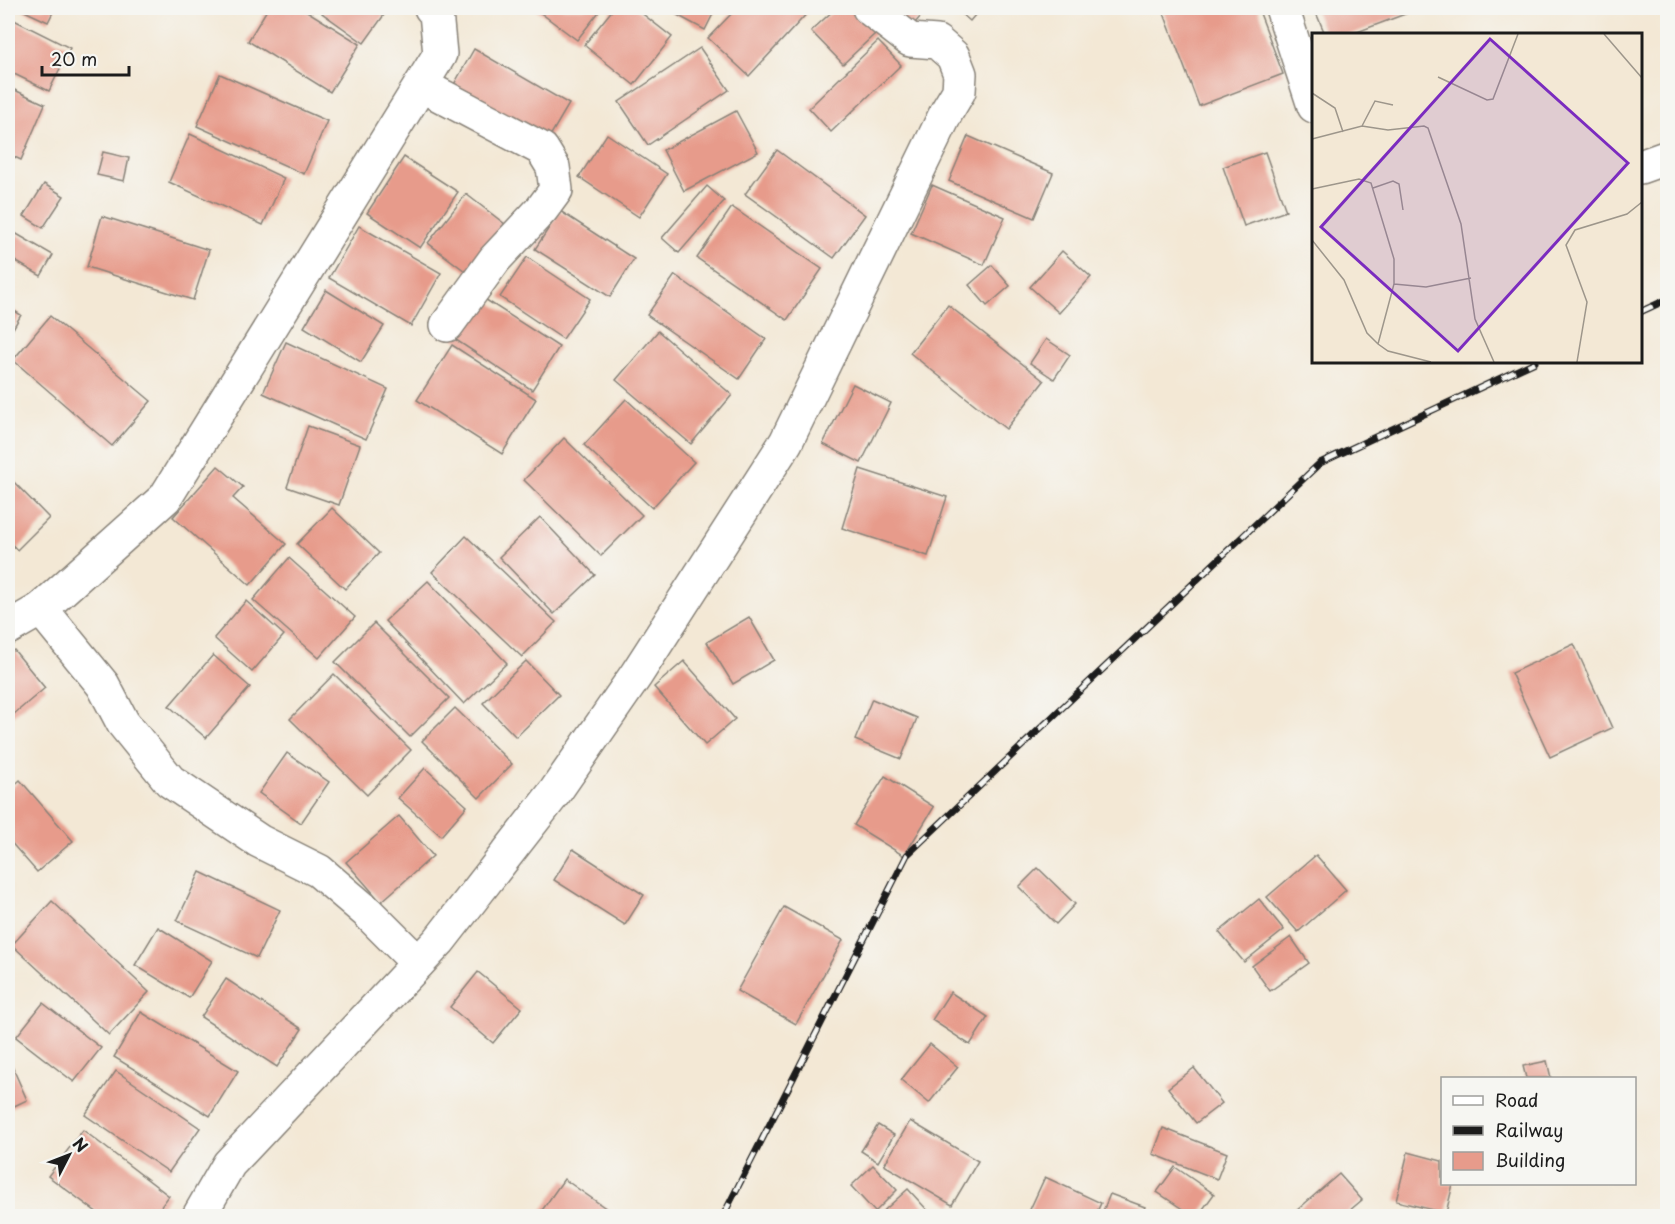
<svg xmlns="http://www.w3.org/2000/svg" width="1675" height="1224" font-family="'Playpen Sans',sans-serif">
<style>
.building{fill:#e79b8b}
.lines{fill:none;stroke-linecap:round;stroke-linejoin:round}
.minor-casing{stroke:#888278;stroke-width:36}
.minor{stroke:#fff;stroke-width:33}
.rail-casing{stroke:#1c1c1c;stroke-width:7}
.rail{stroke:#f6f6f2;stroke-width:4.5;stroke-dasharray:14;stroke-linecap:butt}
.inset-road{fill:none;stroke:#9d968b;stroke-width:1.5}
.view{fill:#7b2cbf;fill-opacity:0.15;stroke:#7b2cbf;stroke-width:3}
.inset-edge{fill:none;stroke:#1c1c1c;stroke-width:3}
</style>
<rect width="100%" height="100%" fill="#f6f6f2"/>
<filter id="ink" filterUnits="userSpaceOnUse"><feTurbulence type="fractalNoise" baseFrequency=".0167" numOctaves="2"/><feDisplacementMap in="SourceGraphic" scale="12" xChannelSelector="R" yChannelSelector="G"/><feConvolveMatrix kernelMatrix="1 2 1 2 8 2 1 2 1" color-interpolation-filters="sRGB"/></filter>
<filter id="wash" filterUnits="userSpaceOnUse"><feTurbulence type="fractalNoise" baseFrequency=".008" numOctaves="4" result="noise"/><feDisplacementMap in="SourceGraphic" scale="24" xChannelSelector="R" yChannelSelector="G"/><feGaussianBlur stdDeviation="1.35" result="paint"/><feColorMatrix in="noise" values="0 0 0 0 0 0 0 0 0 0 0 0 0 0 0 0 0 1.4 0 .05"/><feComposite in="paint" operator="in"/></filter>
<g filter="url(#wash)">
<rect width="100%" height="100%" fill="#f3e8d5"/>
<g id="blocks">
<!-- building -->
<g class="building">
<path d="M18,8h37l-7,14z"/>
<path d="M268,8h34l58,36 -30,48 -82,-51z"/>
<path d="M326,8h63l-25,35 -42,-30z"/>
<path d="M534,8h68l-25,32z"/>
<path d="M614,8h21l37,29 -38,48 -50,-40z"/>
<path d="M664,8h52l-11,22z"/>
<path d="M737,8h75l-63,68 -41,-38z"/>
<path d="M836,8h15l25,25 -33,31 -32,-33z"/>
<path d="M882,8h46l-20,23z"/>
<path d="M955,8h26l-11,13z"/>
<path d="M1162,8h96l25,66 -84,32z"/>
<path d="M1314,8h107l-69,26h-27z"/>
<path d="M8,17l62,31 -21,43 -41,-20z"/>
<path d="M878,41l23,24 -70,67 -22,-24z"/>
<path d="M700,48l29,42 -81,55 -29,-43z"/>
<path d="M474,49l95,55 -23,39 -94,-55z"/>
<path d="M220,74l107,47 -23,53 -107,-48z"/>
<path d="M8,87l37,17 -24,56 -13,-6z"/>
<path d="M736,111l22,41 -74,39 -21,-41z"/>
<path d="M190,134l94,44 -21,47 -94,-43z"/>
<path d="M607,134l60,40 -28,43 -60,-40z"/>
<path d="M968,136l85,37 -19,45 -85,-37z"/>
<path d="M777,150l88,65 -31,43 -89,-64z"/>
<path d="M103,152l26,6 -5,23 -27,-6z"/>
<path d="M1265,152l21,59 -42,15 -21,-59z"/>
<path d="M404,157l54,35 -38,56 -53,-35z"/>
<path d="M44,184l20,12 -21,32 -19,-12z"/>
<path d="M932,185l73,32 -21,48 -73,-32z"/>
<path d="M707,186l17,15 -45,52 -17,-15z"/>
<path d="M466,194l40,31 -37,49 -41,-31z"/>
<path d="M732,207l90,62 -35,51 -90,-62z"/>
<path d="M560,211l74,48 -24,38 -75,-48z"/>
<path d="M102,216l107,34 -16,50 -106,-33z"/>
<path d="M359,226l82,47 -30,53 -82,-48z"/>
<path d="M8,229l45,26 -12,21 -33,-19z"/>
<path d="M1062,251l29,26 -32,36 -29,-26z"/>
<path d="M527,257l63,42 -27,40 -63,-42z"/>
<path d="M992,265l18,21 -23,20 -18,-21z"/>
<path d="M675,275l91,64 -27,40 -92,-64z"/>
<path d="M326,290l58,36 -23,36 -57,-35z"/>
<path d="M480,296l79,51 -27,43 -79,-52z"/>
<path d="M948,305l96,76 -38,48 -96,-76z"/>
<path d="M8,307l13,8 -13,22z"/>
<path d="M50,316l101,85 -39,45 -99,-86z"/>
<path d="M658,331l74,64 -41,49 -75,-64z"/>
<path d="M1046,339l24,16 -16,24 -24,-16z"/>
<path d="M286,342l102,47 -22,50 -103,-46z"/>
<path d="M452,345l84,54 -34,55 -85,-54z"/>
<path d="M853,384l38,19 -30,60 -38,-19z"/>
<path d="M626,399l68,63 -42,46 -68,-63z"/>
<path d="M308,426l52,19 -21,60 -52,-18z"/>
<path d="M564,438l78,77 -41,41 -77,-76z"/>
<path d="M218,466l25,21 -10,11 53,46 -36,41 -77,-68z"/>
<path d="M860,469l87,28 -19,59 -86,-28z"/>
<path d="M8,476l41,42 -32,32 -9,-10z"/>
<path d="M332,508l47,45 -34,36 -48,-45z"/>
<path d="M540,517l55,58 -41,39 -55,-57z"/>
<path d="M466,536l90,86 -34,35 -90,-85z"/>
<path d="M289,558l66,59 -36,41 -66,-58z"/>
<path d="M428,581l79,82 -43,41 -79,-83z"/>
<path d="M246,601l38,34 -32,37 -38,-34z"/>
<path d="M749,617l25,43 -41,24 -26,-42z"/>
<path d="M374,623l75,75 -39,39 -75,-75z"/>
<path d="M1574,644l38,84 -62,29 -39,-84z"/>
<path d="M14,650l31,38 -37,31v-64z"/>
<path d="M213,655l37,32 -44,51 -37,-32z"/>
<path d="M526,661l33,34 -43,42 -33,-34z"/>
<path d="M684,661l51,58 -30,26 -51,-58z"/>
<path d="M334,674l77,76 -44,45 -77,-76z"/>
<path d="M872,699l45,19 -16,41 -46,-19z"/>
<path d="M455,708l57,56 -33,34 -57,-57z"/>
<path d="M287,753l42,29 -28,41 -42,-30z"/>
<path d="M425,768l42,38 -26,30 -43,-38z"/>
<path d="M885,776l49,31 -30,49 -50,-31z"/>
<path d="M20,780l53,61 -36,31 -29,-33v-48z"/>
<path d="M399,816l34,40 -52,46 -35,-40z"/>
<path d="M573,849l71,46 -19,30 -71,-45z"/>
<path d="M1316,855l30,35 -48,42 -31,-35z"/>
<path d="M1038,868l37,36 -19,20 -37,-37z"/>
<path d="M200,872l80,38 -23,48 -80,-37z"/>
<path d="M1259,899l25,31 -40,32 -25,-30z"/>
<path d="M52,901l97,91 -40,43 -97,-90z"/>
<path d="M784,907l59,33 -47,84 -59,-33z"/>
<path d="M158,927l54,34 -23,37 -54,-33z"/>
<path d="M1291,937l18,26 -39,28 -18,-25z"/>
<path d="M478,972l44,36 -29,35 -43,-36z"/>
<path d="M226,979l76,50 -25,38 -76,-50z"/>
<path d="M950,992l38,25 -18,28 -38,-25z"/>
<path d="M43,1003l58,45 -27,34 -58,-45z"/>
<path d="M141,1012l97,59 -28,45 -96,-59z"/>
<path d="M930,1044l28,23 -29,36 -28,-23z"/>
<path d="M8,1057l19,43 -19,9z"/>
<path d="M1547,1061l4,17h-25l-3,-12z"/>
<path d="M1194,1068l28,35 -26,20 -28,-35z"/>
<path d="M116,1071l84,57 -31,44 -84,-57z"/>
<path d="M910,1121l68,40 -26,44 -68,-40z"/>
<path d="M878,1125l16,10 -16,27 -17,-11z"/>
<path d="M1163,1128l64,25 -10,26 -64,-25z"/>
<path d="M83,1130l86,66 -15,20h-52l-54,-40z"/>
<path d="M1408,1152l34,9v23h11l-7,29 -50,-12z"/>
<path d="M873,1165l24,25 -22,22 -24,-26z"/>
<path d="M1175,1167l39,27 -16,22h-5l-36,-24z"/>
<path d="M1339,1174l23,26 -19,16h-43l-4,-5z"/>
<path d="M1045,1177l56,26 -6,13h-68z"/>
<path d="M564,1179l53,37h-79z"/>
<path d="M908,1189l23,25 -3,2h-50z"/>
<path d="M1110,1194l35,13 -4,9h-40z"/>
</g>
</g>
</g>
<g filter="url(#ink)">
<use href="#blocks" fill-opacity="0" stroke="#888278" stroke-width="1.5"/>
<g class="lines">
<defs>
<g id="minor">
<path d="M1282,8l32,98"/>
<path d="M421,85l121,64 11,18 3,23 -14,19 -47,50 -48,66"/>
<path d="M1640,167l28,-10"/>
<path d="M41,609l62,76 20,38 47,58 89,60 60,30 48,41 51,51"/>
<path d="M8,628l33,-19 124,-111 275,-444 -4,-41 -5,-5"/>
<path d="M199,1216l30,-52 210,-223 116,-149 81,-117 150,-233 161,-331 12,-20 1,-17 -7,-18 -16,-14 -27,-2 -41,-32"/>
</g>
</defs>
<!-- minor casing -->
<use href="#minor" class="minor-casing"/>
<!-- minor -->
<use href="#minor" class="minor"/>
<defs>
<g id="rail">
<path d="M1640,312l28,-13"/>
<path d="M723,1216l184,-361 413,-392 215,-101"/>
</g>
</defs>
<!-- rail casing -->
<use href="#rail" class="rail-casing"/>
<!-- rail -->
<use href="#rail" class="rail"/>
</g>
</g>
<!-- overview -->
<g transform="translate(1312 33)">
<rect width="330" height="330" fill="#f3e8d5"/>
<path class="inset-road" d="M292,1l38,44M126,44l49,23 6,-1 25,-65M0,60l23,15 8,24M50,93l13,-25 18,4M0,106l50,-13 26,4 36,-4 4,2 33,96 14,95 19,43M61,155l20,-7 6,3 4,26M0,156l47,-10 12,4 23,76v25l-16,60M0,207l32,40 23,53 11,11 10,7 43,11M82,251l32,3 45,-9M265,329l10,-60 -21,-57 9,-15 52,-16 15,-12"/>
<path class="view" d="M178,6l138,124 -170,188 -137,-124z"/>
<rect width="330" height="330" class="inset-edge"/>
</g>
<!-- margin -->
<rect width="1675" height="1224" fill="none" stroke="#f6f6f2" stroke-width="30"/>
<!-- legend -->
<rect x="1441" y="1077" width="195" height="108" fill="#f6f6f2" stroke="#9f9f9c" stroke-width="1.5"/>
<rect x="1453" y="1096" width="30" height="9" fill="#ffffff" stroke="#9f9f9c" stroke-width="1.5"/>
<text x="1495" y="1107" font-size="18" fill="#1c1c1c">Road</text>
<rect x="1453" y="1126" width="30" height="9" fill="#1c1c1c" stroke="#9f9f9c" stroke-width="1.5"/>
<text x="1495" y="1137" font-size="18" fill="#1c1c1c">Railway</text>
<rect x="1453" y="1152" width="30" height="18" fill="#e79b8b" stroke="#9f9f9c" stroke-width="1.5"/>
<text x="1495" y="1167" font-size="18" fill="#1c1c1c">Building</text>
<!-- north arrow -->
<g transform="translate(69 1155) rotate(48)" stroke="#f6f6f2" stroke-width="4.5" paint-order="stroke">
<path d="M0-4.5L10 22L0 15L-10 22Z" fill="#1c1c1c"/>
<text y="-9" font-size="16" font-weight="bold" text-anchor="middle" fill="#1c1c1c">N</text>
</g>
<!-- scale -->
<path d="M42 66v9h87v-9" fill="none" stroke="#1c1c1c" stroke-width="3"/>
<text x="51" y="66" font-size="18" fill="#1c1c1c" stroke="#f6f6f2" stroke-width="4.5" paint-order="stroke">20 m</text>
</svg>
